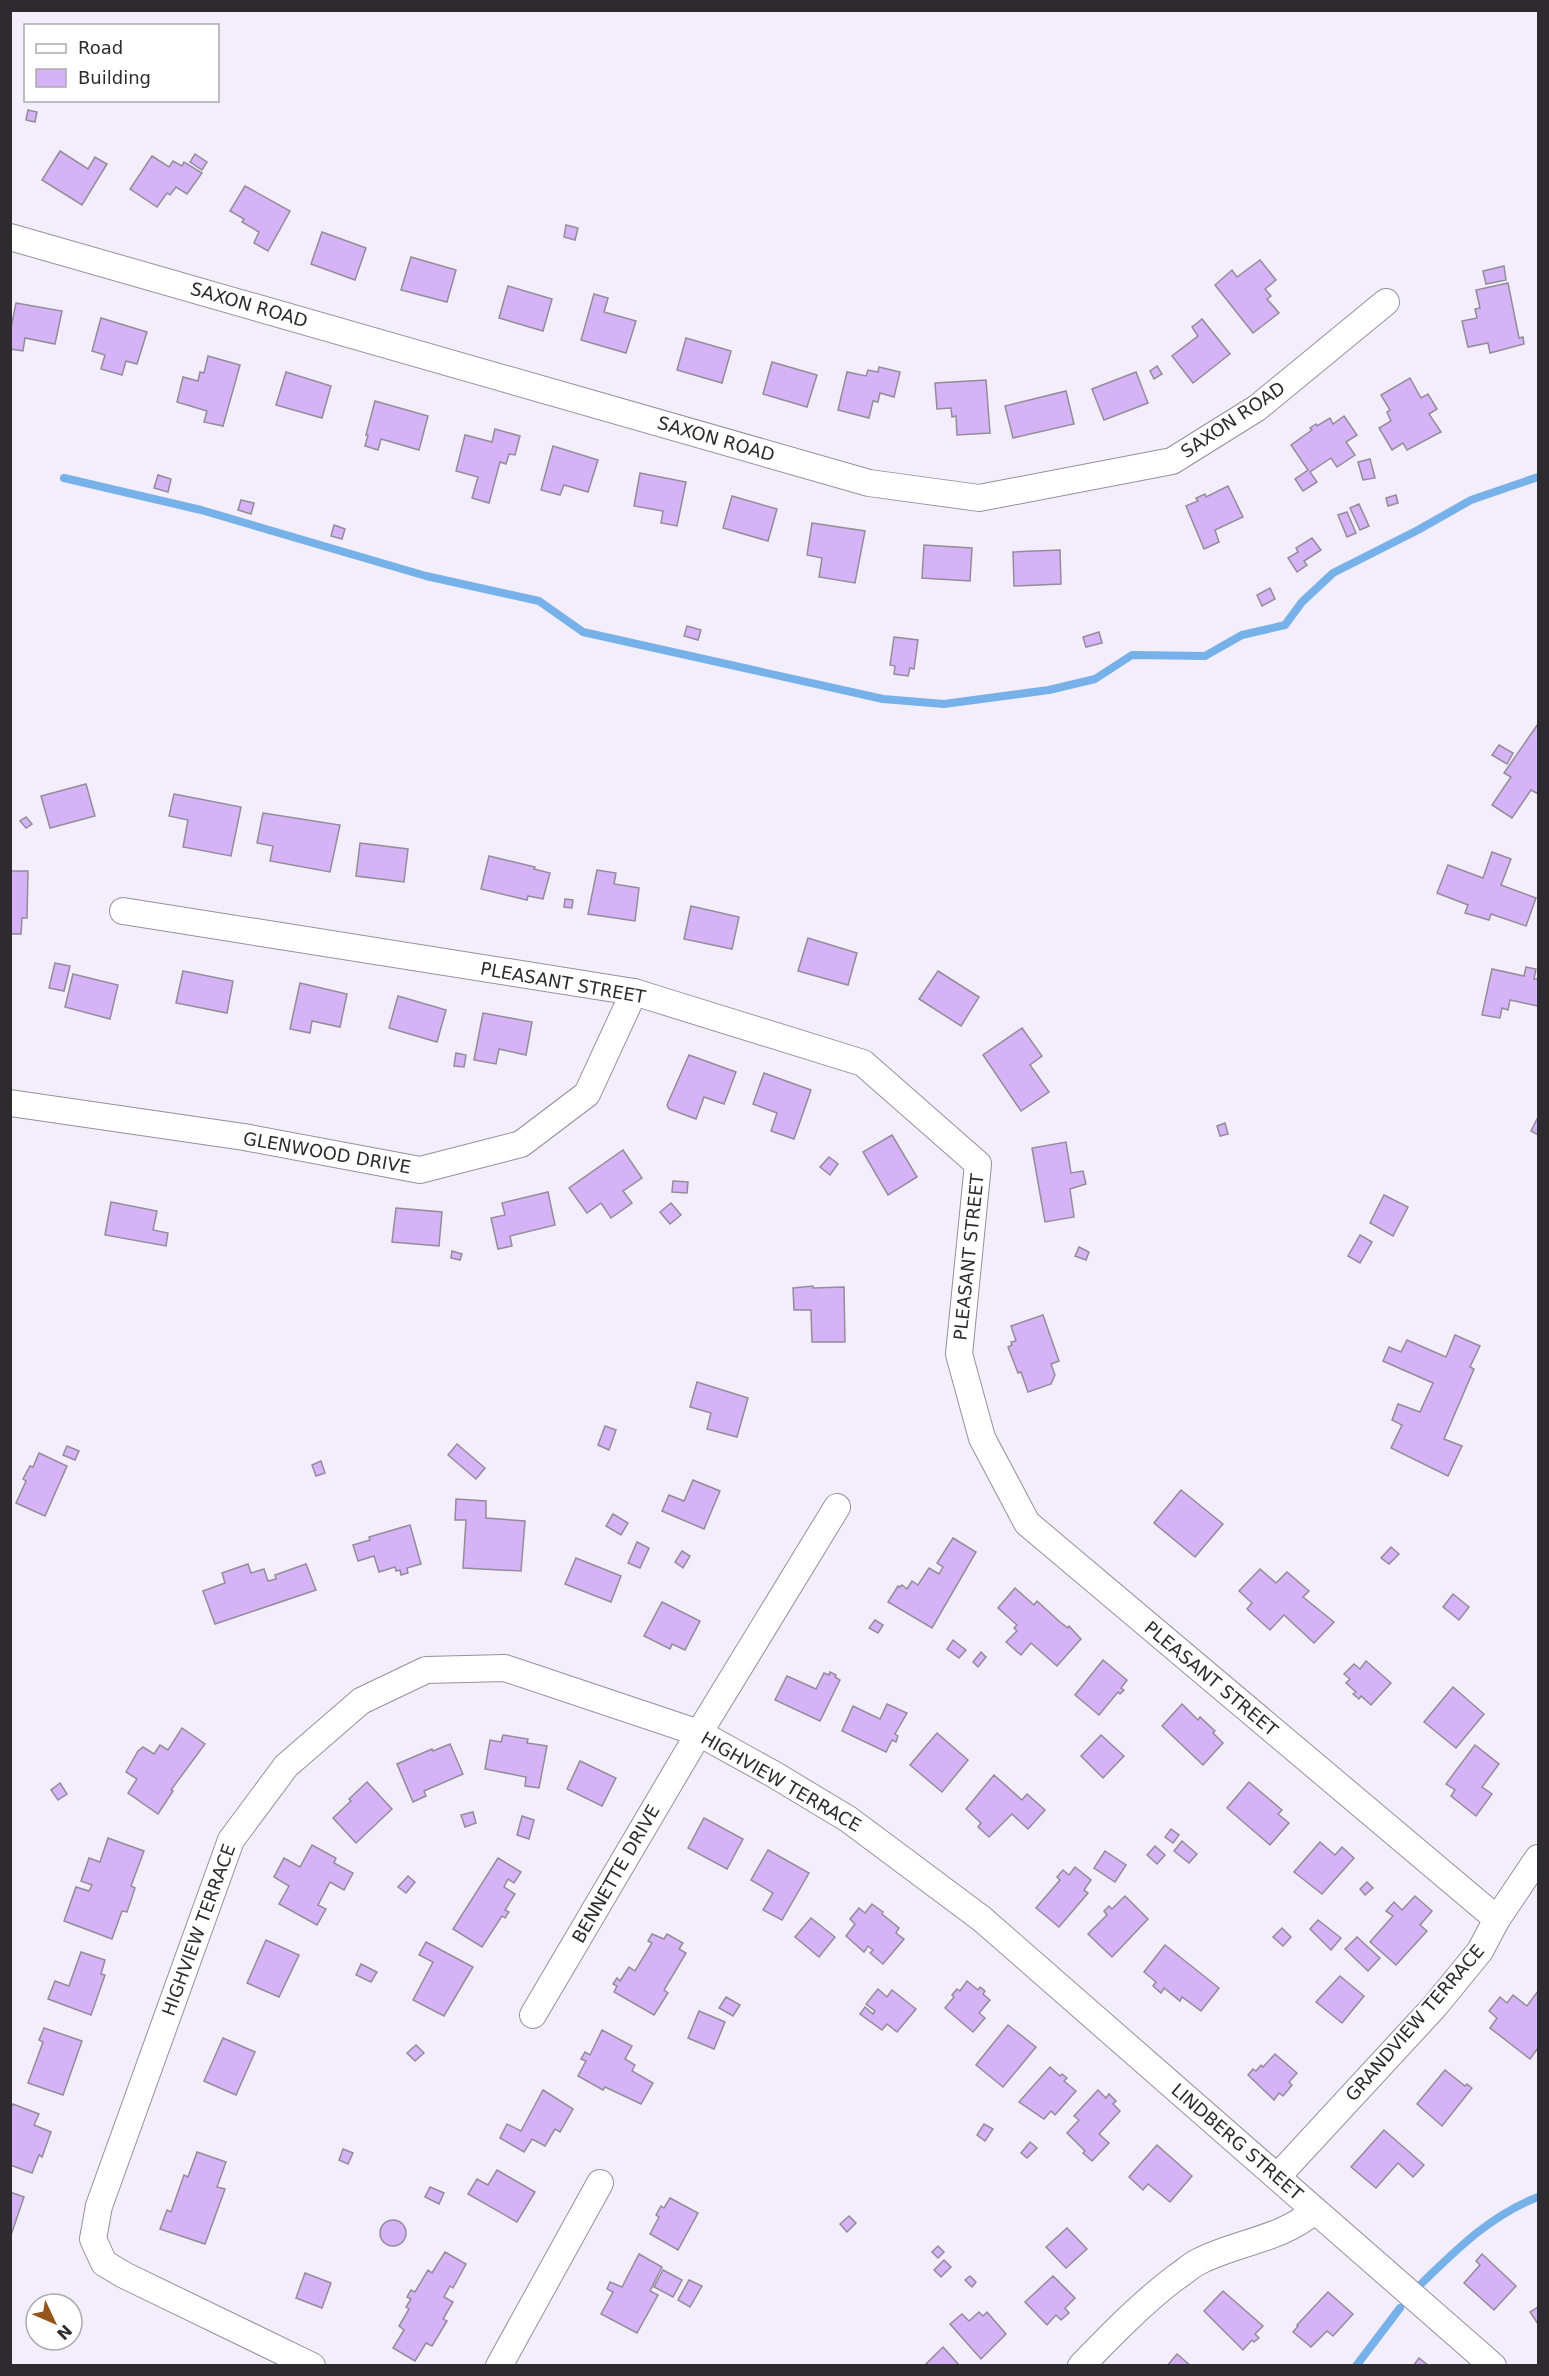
<svg xmlns="http://www.w3.org/2000/svg" width="1549" height="2376" font-family="'DejaVu Sans',sans-serif">
<style>
.lines{fill:none;stroke-linecap:round;stroke-linejoin:round}
.stream{stroke:#77b1e9;stroke-width:8}
.building{fill:#d6b2f7;stroke:#938d99;stroke-width:1.5}
.street-casing{stroke:#96909c;stroke-width:28}
.street{stroke:#fff;stroke-width:26}
.labels{text-anchor:middle;stroke-width:5;stroke-linejoin:round;paint-order:stroke}
.street-label{font-size:18px;fill:#2d2b30;stroke:#fff}
</style>
<rect width="100%" height="100%" fill="#f4edfb"/>
<g class="lines">
<!-- stream -->
<g class="stream">
<path d="M64,478l137,32 225,66 113,25 44,31 300,67 61,5 105,-14 46,-11 37,-24 73,1 37,-21 43,-10 17,-23 31,-29 85,-43 53,-30 67,-23"/>
<path d="M1421,2284c36,-35 70,-69 117,-87"/>
<path d="M1356,2366l44,-58"/>
</g>
</g>
<!-- building -->
<g class="building">
<path d="M28,110l9,2 -2,10 -9,-2z"/>
<path d="M60,151l28,18 7,-12 12,7 -25,41 -40,-25z"/>
<path d="M195,154l12,8 -5,8 -12,-8z"/>
<path d="M152,156l17,11 4,-6 9,5 2,-4 18,11 -15,21 -11,-7 -6,8 -3,-2 -10,14 -27,-18z"/>
<path d="M245,186l45,25 -22,40 -14,-8 5,-11 -17,-10 2,-3 -14,-8z"/>
<path d="M566,225l12,3 -3,12 -11,-3z"/>
<path d="M322,232l44,16 -11,32 -44,-16z"/>
<path d="M411,257l45,13 -9,32 -46,-12z"/>
<path d="M1260,260l16,20 -11,9 6,7 -4,3 12,14 -26,20 -38,-48 17,-15 5,7z"/>
<path d="M1504,266l2,14 -20,4 -3,-13z"/>
<path d="M1508,283l11,55 4,-1 1,7 -34,9 -2,-10 -20,4 -6,-26 15,-3 -2,-9 5,-1 -4,-18z"/>
<path d="M508,286l44,13 -9,32 -44,-13z"/>
<path d="M594,294l14,4 -4,14 32,9 -10,32 -45,-13z"/>
<path d="M16,303l46,8 -7,33 -30,-6 -2,13 -13,-2v-16z"/>
<path d="M101,318l46,14 -10,32 -11,-3 -4,14 -21,-6 4,-14 -13,-4z"/>
<path d="M1202,319l28,35 -37,29 -21,-27 26,-20 -6,-9z"/>
<path d="M686,338l45,13 -9,32 -45,-13z"/>
<path d="M208,356l32,9 -17,61 -19,-4 3,-11 -30,-9 6,-25 15,4 2,-9 4,1z"/>
<path d="M772,362l45,13 -10,32 -44,-13z"/>
<path d="M1157,366l5,8 -8,5 -4,-8z"/>
<path d="M879,367l21,5 -6,25 -14,-4 -2,9 -5,-1 -4,17 -31,-8 9,-38 19,4 2,-6 10,2z"/>
<path d="M286,372l45,14 -9,32 -46,-13z"/>
<path d="M1136,372l12,31 -44,17 -12,-31z"/>
<path d="M1410,378l11,20 7,-4 9,15 -8,5 12,18 -34,18 -4,-7 -11,7 -13,-22 12,-7 -4,-9 3,-2 -9,-15z"/>
<path d="M986,380l4,53 -33,2 -1,-19 -4,1 -1,-9 -14,1 -2,-26z"/>
<path d="M1066,391l8,33 -61,14 -8,-32z"/>
<path d="M375,401l53,15 -9,34 -38,-11 -3,11 -13,-4 3,-11h-2z"/>
<path d="M1344,416l13,19 -11,7 9,13 -18,12 -6,-9 -21,14 7,10 -14,9 -8,-12 13,-9 -17,-25 21,-15 -2,-2 6,-4 1,2 13,-8 3,6z"/>
<path d="M495,429l25,7 -5,19 -6,-1 -3,10 -6,-2 -11,41 -17,-5 6,-21 -22,-6 9,-36 27,7z"/>
<path d="M553,446l45,14 -10,32 -24,-7 -4,10 -19,-5z"/>
<path d="M1370,459l5,19 -12,2 -5,-18z"/>
<path d="M640,473l46,9 -9,44 -16,-3 2,-12 -29,-5z"/>
<path d="M158,475l13,4 -3,13 -14,-4z"/>
<path d="M1228,486l15,31 -28,13 4,12 -15,7 -18,-43 12,-5 -2,-3 9,-4 1,3z"/>
<path d="M1396,495l2,8 -10,3 -2,-8z"/>
<path d="M732,496l45,13 -9,32 -45,-13z"/>
<path d="M241,500l13,3 -3,11 -13,-4z"/>
<path d="M1359,504l10,22 -9,4 -10,-22z"/>
<path d="M1347,512l9,21 -9,4 -9,-22z"/>
<path d="M812,523l53,8 -10,52 -36,-6 3,-19 -15,-3z"/>
<path d="M334,525l11,4 -3,10 -11,-3z"/>
<path d="M1312,538l9,12 -17,11 3,4 -10,7 -9,-14 10,-6 -2,-4z"/>
<path d="M924,545l48,3 -2,33 -48,-3z"/>
<path d="M1060,550l1,34 -47,2 -1,-34z"/>
<path d="M1270,588l5,11 -13,7 -5,-11z"/>
<path d="M687,626l14,4 -3,10 -14,-4z"/>
<path d="M1099,632l3,11 -16,4 -3,-10z"/>
<path d="M894,637l24,3 -4,29 -4,-1 -2,8 -14,-2 1,-8 -5,-1z"/>
<path d="M1538,724v70l-7,-4 -19,28 -20,-13 19,-28 -7,-4z"/>
<path d="M1499,745l14,8 -6,11 -15,-9z"/>
<path d="M86,784l9,32 -45,12 -9,-32z"/>
<path d="M174,794l67,13 -10,49 -48,-9 5,-27 -19,-4z"/>
<path d="M263,813l77,12 -10,47 -60,-11 3,-15 -16,-3z"/>
<path d="M26,817l6,7 -6,4 -6,-7z"/>
<path d="M360,843l48,6 -4,33 -48,-6z"/>
<path d="M1492,852l19,7 -10,26 35,13 -10,28 -35,-12 -2,6 -24,-7 3,-8 -31,-12 11,-28 35,13z"/>
<path d="M489,856l46,11 -1,2 16,4 -7,26 -15,-3 -1,4 -46,-11z"/>
<path d="M597,870l19,3 -2,11 25,4 -4,33 -47,-7z"/>
<path d="M10,871h18l-1,47h-5l-1,16h-11z"/>
<path d="M565,899l8,1 -1,8 -8,-1z"/>
<path d="M691,906l48,11 -7,32 -48,-10z"/>
<path d="M808,938l49,15 -9,32 -50,-14z"/>
<path d="M55,963l15,3 -6,25 -15,-3z"/>
<path d="M1526,967l10,2 -2,10h4v27l-28,-6 -2,10 -6,-2 -2,10 -18,-3 10,-46 32,7z"/>
<path d="M183,971l50,10 -6,32 -51,-10z"/>
<path d="M938,971l41,26 -18,29 -42,-27z"/>
<path d="M73,974l45,11 -8,34 -45,-12z"/>
<path d="M300,983l47,11 -7,33 -28,-6 -2,12 -20,-4z"/>
<path d="M398,996l48,14 -9,32 -48,-14z"/>
<path d="M483,1013l49,9 -6,33 -27,-6 -3,15 -22,-4z"/>
<path d="M1022,1028l20,28 -12,9 19,27 -28,19 -38,-56z"/>
<path d="M456,1053l10,2 -2,12 -10,-1z"/>
<path d="M689,1055l47,17 -12,32 -20,-7 -8,22 -27,-10 -2,-4z"/>
<path d="M764,1073l47,17 -17,49 -23,-8 6,-18 -24,-9z"/>
<path d="M1538,1117v18l-7,-4z"/>
<path d="M1225,1123l3,11 -8,2 -3,-10z"/>
<path d="M892,1135l25,42 -29,18 -25,-43z"/>
<path d="M1066,1142l5,31 12,-2 3,13 -16,5 4,28 -29,5 -13,-74z"/>
<path d="M623,1150l19,28 -19,13 9,12 -21,15 -10,-15 -14,10 -18,-25z"/>
<path d="M829,1157l9,7 -8,11 -10,-8z"/>
<path d="M673,1181l15,1 -1,11 -15,-1z"/>
<path d="M548,1192l7,33 -45,11 2,10 -14,3 -7,-31 14,-3 -3,-12z"/>
<path d="M1384,1195l24,12 -15,29 -23,-13z"/>
<path d="M111,1202l46,9 -4,19 15,3 -2,13 -61,-11z"/>
<path d="M671,1203l10,12 -11,9 -10,-12z"/>
<path d="M396,1208l46,4 -3,34 -47,-4z"/>
<path d="M1360,1235l12,7 -12,21 -12,-7z"/>
<path d="M1079,1247l10,5 -3,8 -11,-4z"/>
<path d="M452,1251l10,3 -2,6 -9,-2z"/>
<path d="M813,1286v2l31,-1 1,55h-33l-1,-32h-17l-1,-22z"/>
<path d="M1043,1315l16,46 -8,3 4,11 -4,9 -23,8 -7,-20 -3,1 -10,-26 4,-2 -1,-3 5,-1 -5,-15z"/>
<path d="M1455,1335l25,11 -10,21 4,2 -30,70 18,7 -14,30 -57,-28 11,-23 -10,-5 6,-16 22,8 13,-29 -50,-22 6,-14 12,5 6,-12 39,17z"/>
<path d="M697,1382l51,16 -11,39 -30,-8 4,-16 -21,-6z"/>
<path d="M605,1426l11,4 -7,20 -11,-5z"/>
<path d="M457,1444l28,24 -9,11 -28,-24z"/>
<path d="M67,1446l12,5 -4,9 -12,-5z"/>
<path d="M39,1453l28,13 -22,50 -29,-13 10,-22 -3,-2 7,-13 3,1z"/>
<path d="M321,1461l4,12 -9,3 -4,-11z"/>
<path d="M693,1480l27,11 -16,38 -42,-18 7,-16 15,6z"/>
<path d="M1181,1490l42,34 -28,33 -41,-34z"/>
<path d="M456,1499l30,2v17l39,3 -4,50 -58,-3 3,-48h-11z"/>
<path d="M613,1514l15,9 -7,12 -15,-9z"/>
<path d="M410,1525l11,39 -14,4 1,5 -7,2 -1,-5 -4,1 -1,-4 -16,5 -5,-16 -16,5 -5,-16 17,-5 -1,-3z"/>
<path d="M953,1538l23,14 -44,76 -44,-26 10,-16 2,1 2,-2 5,4 5,-8 6,4 11,-17 10,6 4,-7 -6,-4z"/>
<path d="M637,1542l12,6 -9,20 -12,-5z"/>
<path d="M1391,1547l8,7 -10,10 -8,-6z"/>
<path d="M682,1551l8,5 -7,12 -8,-6z"/>
<path d="M576,1558l45,18 -10,26 -46,-18z"/>
<path d="M248,1564l3,9 13,-4 4,12 8,-2 -1,-4 31,-11 10,26 -101,34 -12,-33 22,-8 -3,-10z"/>
<path d="M1260,1569l16,14 11,-11 22,19 -6,6 31,25 -20,21 -30,-28 -14,15 -23,-21 5,-6 -13,-12z"/>
<path d="M1015,1588l19,17 3,-4 23,21 8,6 1,-2 12,13 -24,27 -26,-23 -10,12 -15,-13 11,-11 -3,-3 3,-3 -19,-17z"/>
<path d="M1453,1594l16,13 -10,13 -16,-13z"/>
<path d="M662,1602l38,19 -15,29 -13,-6 -2,5 -26,-13z"/>
<path d="M875,1620l8,5 -5,8 -9,-5z"/>
<path d="M953,1640l13,10 -7,8 -12,-9z"/>
<path d="M981,1652l5,5 -8,10 -5,-5z"/>
<path d="M1103,1660l24,20 -6,8 3,2 -4,4 -2,-2 -19,23 -24,-20z"/>
<path d="M1366,1661l25,22 -20,22 -10,-9 -2,3 -6,-5 3,-2 -10,-9 4,-4 -6,-5 10,-10 6,5z"/>
<path d="M830,1672l6,3 -1,2 5,3 -20,41 -45,-21 12,-24 29,13 8,-16 5,2z"/>
<path d="M1453,1687l31,27 -28,34 -32,-26z"/>
<path d="M887,1704l20,9 -12,21 3,2 -2,6 -4,-2 -6,12 -44,-21 11,-25 27,13z"/>
<path d="M1182,1704l16,16 2,-3 15,14 -2,2 10,10 -20,22 -41,-39z"/>
<path d="M182,1728l23,16 -34,46 2,1 -15,23 -30,-21 9,-14 -11,-7 12,-21 5,-4 11,7 6,-9 8,5z"/>
<path d="M937,1733l31,27 -26,32 -32,-27z"/>
<path d="M503,1735l25,4 -1,4 20,3 -8,42 -14,-2 1,-9 -41,-8 5,-29 11,2z"/>
<path d="M1101,1735l23,21 -21,22 -22,-22z"/>
<path d="M450,1744l13,30 -39,17 2,5 -13,6 -16,-38 35,-15 1,2z"/>
<path d="M1475,1745l24,19 -17,23 10,7 -16,22 -25,-20 4,-6 -9,-6z"/>
<path d="M580,1761l36,17 -14,28 -35,-17z"/>
<path d="M994,1775l28,25 5,-6 18,16 -17,19 -16,-15 -23,23 -11,-10 3,-4 -15,-14z"/>
<path d="M367,1782l25,27 -36,34 -23,-25 18,-17 -2,-2z"/>
<path d="M1249,1782l33,28 -4,4 11,9 -19,22 -43,-37z"/>
<path d="M60,1783l7,11 -9,6 -7,-10z"/>
<path d="M473,1812l3,11 -11,4 -4,-12z"/>
<path d="M522,1816l12,4 -5,19 -12,-4z"/>
<path d="M704,1818l39,21 -16,30 -39,-21z"/>
<path d="M1171,1829l8,6 -6,8 -8,-6z"/>
<path d="M108,1838l36,13 -13,35 4,2 -8,24 -5,-1 -10,28 -48,-18 12,-34 13,4 3,-6 -11,-4 8,-23 11,4z"/>
<path d="M1182,1841l15,13 -8,9 -15,-12z"/>
<path d="M1320,1842l15,13 7,-8 12,11 -32,36 -28,-22z"/>
<path d="M312,1845l24,13 -2,5 19,10 -9,17 -14,-8 -12,23 8,4 -9,16 -38,-21 10,-18 -15,-9 10,-19 16,9z"/>
<path d="M1155,1846l10,9 -8,9 -10,-9z"/>
<path d="M768,1850l41,23 -27,47 -19,-10 10,-17 -22,-13z"/>
<path d="M1105,1851l21,14 -11,17 -21,-14z"/>
<path d="M498,1858l23,14 -7,11 -6,-4 -4,8 11,7 -10,16 4,2 -4,6 -3,-2 -20,31 -29,-18z"/>
<path d="M1075,1867l16,13 -7,10 4,3 -29,34 -23,-19 24,-28 -3,-3 6,-7 6,5z"/>
<path d="M408,1876l7,6 -9,11 -8,-6z"/>
<path d="M1367,1882l6,6 -8,7 -5,-6z"/>
<path d="M1125,1896l23,23 -36,38 -24,-23 19,-19 -3,-4 5,-5 3,3z"/>
<path d="M1415,1896l17,15 -12,14 7,6 -31,34 -26,-23 23,-26 -7,-5 8,-9 8,8z"/>
<path d="M872,1904l11,8 -1,2 17,14 -3,5 8,6 -21,25 -13,-11 3,-3 -5,-4 -4,6 -18,-16 9,-12 -5,-5 9,-11 6,5z"/>
<path d="M811,1918l24,19 -16,20 -24,-20z"/>
<path d="M1318,1920l23,18 -10,12 -21,-21z"/>
<path d="M1282,1928l9,9 -8,9 -10,-9z"/>
<path d="M652,1934l12,5 3,-5 16,9 -4,6 7,4 -22,37 4,3 -14,22 -40,-23 3,-6 -4,-2 4,-6 3,3 9,-14 6,4 17,-28 -4,-2z"/>
<path d="M1357,1937l23,21 -12,13 -23,-22z"/>
<path d="M266,1940l33,15 -20,42 -32,-14z"/>
<path d="M426,1942l47,25 -29,49 -31,-16 20,-38 -14,-7z"/>
<path d="M1165,1945l54,43 -18,23 -19,-14 -2,4 -16,-13 -3,5 -8,-7 3,-4 -12,-10z"/>
<path d="M81,1952l24,8 -4,14 4,1 -14,40 -43,-16 7,-18 14,5z"/>
<path d="M361,1964l16,8 -6,10 -15,-7z"/>
<path d="M1340,1976l24,20 -22,27 -26,-21z"/>
<path d="M967,1981l11,9 2,-3 5,4 -2,3 7,6 -11,13 6,5 -12,14 -28,-24 9,-11 -2,-2 5,-6 3,2z"/>
<path d="M878,1989l9,8 5,-7 24,19 -19,23 -10,-8 -5,6 -22,-16 5,-7 8,7 2,-3 -9,-7z"/>
<path d="M1538,1991v57l-8,11 -40,-31 7,-10 -8,-7 11,-14 7,6 6,-8 14,11z"/>
<path d="M726,1997l14,8 -7,11 -14,-8z"/>
<path d="M699,2011l26,11 -11,27 -26,-11z"/>
<path d="M1008,2025l28,22 -33,40 -27,-22z"/>
<path d="M44,2028l38,13 -19,54 -35,-12 15,-41 -4,-2z"/>
<path d="M602,2030l30,16 -7,13 10,6 -3,6 21,12 -12,21 -36,-17 -2,3 -25,-14 8,-15 -5,-2 4,-7 5,3z"/>
<path d="M223,2038l32,14 -19,43 -32,-14z"/>
<path d="M416,2045l8,8 -9,8 -8,-8z"/>
<path d="M1275,2054l22,19 -8,9 3,3 -9,11 -4,-3 -5,7 -26,-25 5,-6 3,2 5,-6 2,2z"/>
<path d="M1050,2067l10,9 2,-2 5,4 -3,3 12,10 -21,24 -4,-4 -7,8 -25,-17z"/>
<path d="M1445,2070l20,16 2,-2 5,4 -30,38 -25,-22z"/>
<path d="M543,2090l30,19 -13,23 -5,-3 -10,17 -13,-7 -8,13 -24,-14 7,-14 14,7z"/>
<path d="M1098,2090l8,8 3,-4 7,7 -3,3 7,7 -21,23 10,9 -17,18 -9,-8 2,-2 -18,-18 12,-13 -5,-4z"/>
<path d="M13,2104l26,10 -5,11 17,7 -9,25 -3,-2 -7,18 -22,-8v-55z"/>
<path d="M984,2124l9,5 -8,12 -8,-6z"/>
<path d="M1384,2130l40,35 -11,12 -15,-14 -22,25 -25,-21z"/>
<path d="M1030,2142l7,6 -10,10 -6,-5z"/>
<path d="M1157,2145l35,31 -22,26 -22,-18 -5,6 -14,-13z"/>
<path d="M343,2149l10,4 -5,11 -9,-4z"/>
<path d="M197,2152l29,10 -9,25 8,2 -20,55 -45,-15 7,-19 4,2 13,-37 4,2z"/>
<path d="M497,2170l38,22 -18,30 -49,-28 9,-15 11,6z"/>
<path d="M430,2187l14,6 -5,11 -14,-7z"/>
<path d="M10,2192l14,5 -13,38 -1,-1z"/>
<path d="M670,2198l28,15 -20,37 -28,-16 9,-17 -3,-2 5,-9 3,2z"/>
<path d="M849,2216l7,7 -9,9 -7,-8z"/>
<circle cx="393" cy="2233" r="13"/>
<path d="M1067,2228l20,21 -21,19 -20,-21z"/>
<path d="M938,2246l6,6 -6,6 -6,-6z"/>
<path d="M445,2252l21,12 -13,24 -3,-2 -6,11 9,5 -10,17 4,2 -15,25 -6,-3 -11,18 -22,-13 11,-18 -5,-4 10,-17 -3,-2 5,-8 -4,-2 4,-7 4,2 13,-22 4,3z"/>
<path d="M639,2254l23,13 -12,24 8,4 -21,38 -36,-19 12,-22 -6,-3 3,-7 12,5z"/>
<path d="M1482,2254l34,32 -22,24 -30,-27 16,-18 -4,-4z"/>
<path d="M944,2260l7,7 -10,10 -7,-7z"/>
<path d="M663,2270l19,10 -9,17 -19,-10z"/>
<path d="M305,2273l26,10 -9,25 -26,-10z"/>
<path d="M970,2276l6,6 -4,5 -7,-7z"/>
<path d="M1053,2276l22,22 -10,10 4,5 -8,7 -5,-5 -9,10 -22,-23z"/>
<path d="M689,2280l13,6 -12,21 -12,-7z"/>
<path d="M1223,2291l40,35 -8,8 4,4 -5,4 -2,-2 -9,10 -39,-39z"/>
<path d="M1328,2292l25,22 -20,22 -6,-5 -16,16 -18,-15 5,-6 -1,-1z"/>
<path d="M1538,2307v17l-8,-12z"/>
<path d="M979,2312l4,4 4,-4 19,22 -25,25 -31,-35 12,-10 7,7z"/>
<path d="M943,2347l17,19h-36z"/>
<path d="M1177,2354l14,12h-24z"/>
<path d="M1419,2358l10,8h-16z"/>
</g>
<g class="lines">
<defs>
<g id="street">
<path d="M10,237l859,246 110,15 193,-37 85,-53 129,-106"/>
<path d="M123,911l511,81 229,71 115,101 -19,190 23,84 45,85 470,396"/>
<path d="M10,1103l234,34 176,33 101,-26 66,-50 47,-102"/>
<path d="M533,2015l166,-282 138,-226"/>
<path d="M1277,2177l158,-171 45,-55 17,-32 41,-61"/>
<path d="M312,2366l-188,-91 -20,-12 -11,-24 6,-33 132,-366 55,-74 75,-65 65,-31 79,-2 194,65 76,42 73,44 134,100 511,447"/>
<path d="M499,2366l101,-183"/>
<path d="M1081,2366c30,-31 60,-62 94,-88 8,-5 15,-12 23,-16 38,-20 83,-22 116,-51"/>
</g>
</defs>
<!-- street casing -->
<use href="#street" class="street-casing"/>
<!-- street -->
<use href="#street" class="street"/>
</g>
<g class="labels">
<!-- street labels -->
<g class="street-label">
<text transform="translate(249 305) rotate(16)" y="6">SAXON ROAD</text>
<text transform="translate(1233 420) rotate(-34)" y="6">SAXON ROAD</text>
<text transform="translate(716 439) rotate(16)" y="6">SAXON ROAD</text>
<text transform="translate(563 983) rotate(10)" y="6">PLEASANT STREET</text>
<text transform="translate(327 1153) rotate(10)" y="6">GLENWOOD DRIVE</text>
<text transform="translate(969 1257) rotate(-84)" y="6">PLEASANT STREET</text>
<text transform="translate(1211 1679) rotate(40)" y="6">PLEASANT STREET</text>
<text transform="translate(781 1782) rotate(30)" y="6">HIGHVIEW TERRACE</text>
<text transform="translate(616 1874) rotate(-60)" y="6">BENNETTE DRIVE</text>
<text transform="translate(199 1930) rotate(-70)" y="6">HIGHVIEW TERRACE</text>
<text transform="translate(1415 2023) rotate(-49)" y="6">GRANDVIEW TERRACE</text>
<text transform="translate(1237 2142) rotate(41)" y="6">LINDBERG STREET</text>
</g>
</g>
<!-- border -->
<rect width="1549" height="2376" fill="none" stroke="#2d2b30" stroke-width="24"/>
<!-- legend -->
<rect x="24" y="24" width="195" height="78" fill="#ffffff" stroke="#abaaac" stroke-width="1.5"/>
<rect x="36" y="44" width="30" height="9" fill="#ffffff" stroke="#abaaac" stroke-width="1.5"/>
<text x="78" y="54" font-size="18" fill="#2d2b30">Road</text>
<rect x="36" y="69" width="30" height="18" fill="#d6b2f7" stroke="#abaaac" stroke-width="1.5"/>
<text x="78" y="84" font-size="18" fill="#2d2b30">Building</text>
<!-- north arrow -->
<g transform="translate(54 2322) rotate(134)"><circle r="28" fill="#ffffff" stroke="#abaaac" stroke-width="1.5"/>
<path d="M0-4.5L10 22L0 15L-10 22Z" fill="#95561c"/>
<text y="-9" font-size="16" font-weight="bold" text-anchor="middle" fill="#2d2b30">N</text>
</g>
</svg>
